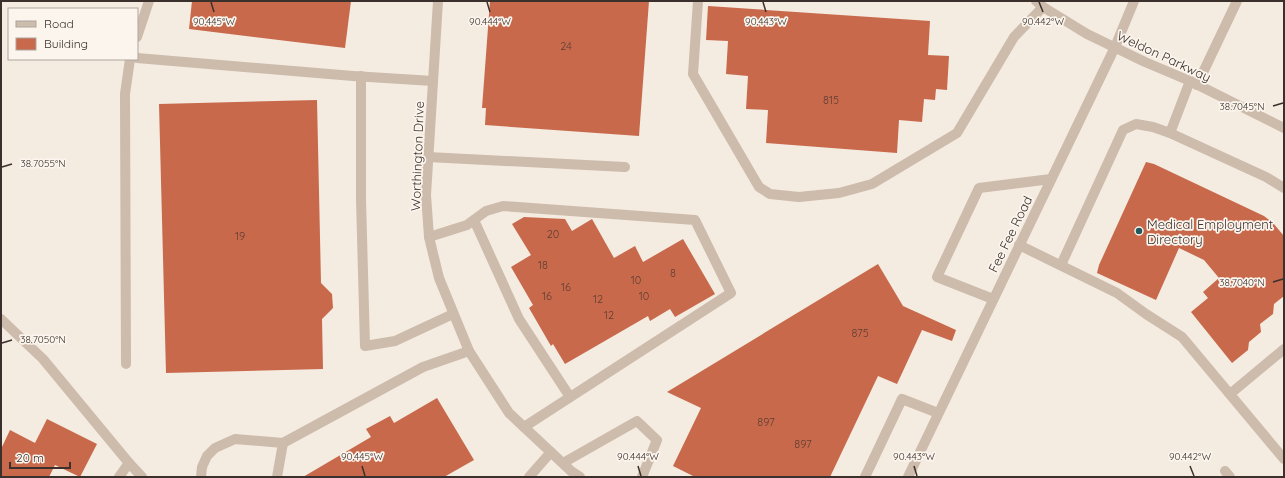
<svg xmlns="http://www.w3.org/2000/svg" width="1285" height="478" font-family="Quicksand,sans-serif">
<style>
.building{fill:#c8694b}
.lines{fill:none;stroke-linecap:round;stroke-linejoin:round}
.service{stroke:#cdbbac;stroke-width:10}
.minor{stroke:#cdbbac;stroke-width:10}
.tertiary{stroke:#cdbbac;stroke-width:10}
.ticks{fill:none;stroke:#3b302b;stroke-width:1.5}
.poi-dot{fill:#1f5a5e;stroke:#fbf5ee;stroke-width:1.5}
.labels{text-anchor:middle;stroke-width:3.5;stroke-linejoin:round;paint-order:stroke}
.number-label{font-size:11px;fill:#5e3e33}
.street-label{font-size:13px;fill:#3b302b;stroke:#fbf5ee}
.poi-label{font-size:13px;fill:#3b302b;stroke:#fbf5ee;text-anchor:start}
.ticks-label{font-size:10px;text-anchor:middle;fill:#3b302b;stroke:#fbf5ee;stroke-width:3.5;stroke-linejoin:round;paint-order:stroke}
</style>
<rect width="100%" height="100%" fill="#f4ebe1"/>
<!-- building -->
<g class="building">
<path d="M192,1h159l-6,47 -156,-19z"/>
<path d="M490,1h159l-10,135 -154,-11 1,-17h-4z"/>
<path d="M708,6l222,15 -2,34 21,1 -2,34 -11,-1 -1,11 -11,-1 -2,23 -23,-2 -2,33 -131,-10 2,-33 -22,-1 2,-33 -22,-2 2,-33 -22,-1z"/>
<path d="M317,100l4,183 11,11 1,14 -11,11 1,50 -157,4 -7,-269z"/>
<path d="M1146,162l8,2 110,52 9,7 11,13v60l-10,8 -1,10 -13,10 1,8 -12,10 -1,8 -16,13 -41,-51 17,-14 -5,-6 16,-14 -15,-18 -25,-12 -23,52 -59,-27 2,-8z"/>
<path d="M524,217l41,2 7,12 20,-12 22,39 21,-12 8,16 40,-23 32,55 -40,23 -5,-8 -20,12 -2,-5 -83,48 -12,-20 -2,2 -22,-38 4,-3 -22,-38 20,-12 -19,-31z"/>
<path d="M878,264l25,42 53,24 -4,11 -30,-11 -25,54 -19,-8 -48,101h-135l-22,-11 28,-58 -34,-16z"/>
<path d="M437,398l37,62 -30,17h-141l68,-40 -5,-8 24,-13 4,7z"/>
<path d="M47,419l50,25 -17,33 -25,-12 -6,12h-48v-28l9,-19 25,13z"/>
</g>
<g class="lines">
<!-- service -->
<g class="service">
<path d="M698,1l-5,73 66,113 11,7 29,3 40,-4 33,-9 85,-51 57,-96 29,-30"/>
<path d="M137,37l12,-36"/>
<path d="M137,58l216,18 80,5"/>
<path d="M361,76v123l4,147 30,-5 58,-27"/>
<path d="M1190,81l-20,52 96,44 18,11"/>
<path d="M1197,85l40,-84"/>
<path d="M428,157l197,10"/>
<path d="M474,220l45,99 51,78"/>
<path d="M429,237l38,-12 19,-14 17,-5 192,14 36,73 -207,134"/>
<path d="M1019,245l98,48 29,21 36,23 102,122"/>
<path d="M1061,265l62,-135 13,-6 17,3 17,6"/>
<path d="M993,299l-56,-22 42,-89 72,-9"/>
<path d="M1,319l42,40 86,104 13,14"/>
<path d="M126,364l-1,-270 5,-35"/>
<path d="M1230,394l54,-45"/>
<path d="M563,463l74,-42 20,19 -15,37"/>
<path d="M1225,471l5,6"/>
<path d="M119,477l10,-14"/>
<path d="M201,477l1,-10 5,-11 8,-8 20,-9 48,4 140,-76 46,-16"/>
<path d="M277,477l6,-34"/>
<path d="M529,477l22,-25"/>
<path d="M865,477l37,-78 36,14"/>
</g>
<!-- minor -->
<path class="minor" d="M438,1l-12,194 3,42 10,41 30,73 40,62 62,58 9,6"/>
<!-- tertiary -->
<g class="tertiary">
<path d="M1036,1l7,6 44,27 58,28 45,19 94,47"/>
<path d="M908,477l207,-430 19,-46"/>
</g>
</g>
<!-- ticks -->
<path class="ticks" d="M211,2l3,10M487,2l3,10M763,2l3,10M1039,2l4,10M1273,106l10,-3M2,167l10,-3M1273,282l10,-3M2,343l10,-3M362,466l3,10M638,466l3,10M914,466l3,10M1190,466l4,10"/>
<!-- markers -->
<circle class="poi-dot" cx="1139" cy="231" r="4"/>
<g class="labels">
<!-- number labels -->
<g class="number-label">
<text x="566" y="50">24</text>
<text x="831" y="104">815</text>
<text x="553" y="238">20</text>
<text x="240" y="240">19</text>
<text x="543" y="269">18</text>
<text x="673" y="277">8</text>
<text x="636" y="284">10</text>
<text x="566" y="291">16</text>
<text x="547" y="300">16</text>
<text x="644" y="300">10</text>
<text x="598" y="303">12</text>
<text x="609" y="319">12</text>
<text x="860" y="337">875</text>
<text x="766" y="426">897</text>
<text x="803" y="448">897</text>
</g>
<!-- street labels -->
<g class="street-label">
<text transform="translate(1164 56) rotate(25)" y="5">Weldon Parkway</text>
<text transform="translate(417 156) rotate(-88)" y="5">Worthington Drive</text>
<text transform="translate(1010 234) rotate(-64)" y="5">Fee Fee Road</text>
</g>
<!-- poi labels -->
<g class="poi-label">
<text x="1147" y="229">Medical Employment<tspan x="1147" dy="15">Directory</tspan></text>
</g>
</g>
<g class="ticks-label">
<text x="214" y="25">90.445°W</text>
<text x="490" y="25">90.444°W</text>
<text x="766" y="25">90.443°W</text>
<text x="1043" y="25">90.442°W</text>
<text x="1242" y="110">38.7045°N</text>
<text x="43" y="167">38.7055°N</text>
<text x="1242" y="286">38.7040°N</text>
<text x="43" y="343">38.7050°N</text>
<text x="362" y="460">90.445°W</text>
<text x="638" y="460">90.444°W</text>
<text x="914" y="460">90.443°W</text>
<text x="1190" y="460">90.442°W</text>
</g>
<!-- border -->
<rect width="1285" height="478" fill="none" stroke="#3b302b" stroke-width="4"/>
<!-- legend -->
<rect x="8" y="8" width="130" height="52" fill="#fbf5ee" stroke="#aea6a0"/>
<rect x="16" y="21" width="20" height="6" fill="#cdbbac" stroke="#aea6a0"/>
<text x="44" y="28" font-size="12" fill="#3b302b">Road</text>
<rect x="16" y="38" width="20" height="12" fill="#c8694b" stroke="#aea6a0"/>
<text x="44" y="48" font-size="12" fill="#3b302b">Building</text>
<!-- scale -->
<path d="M10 462v6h60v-6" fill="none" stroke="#3b302b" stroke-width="2"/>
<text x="16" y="462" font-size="12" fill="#3b302b" stroke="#fbf5ee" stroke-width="3" paint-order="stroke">20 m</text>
</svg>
